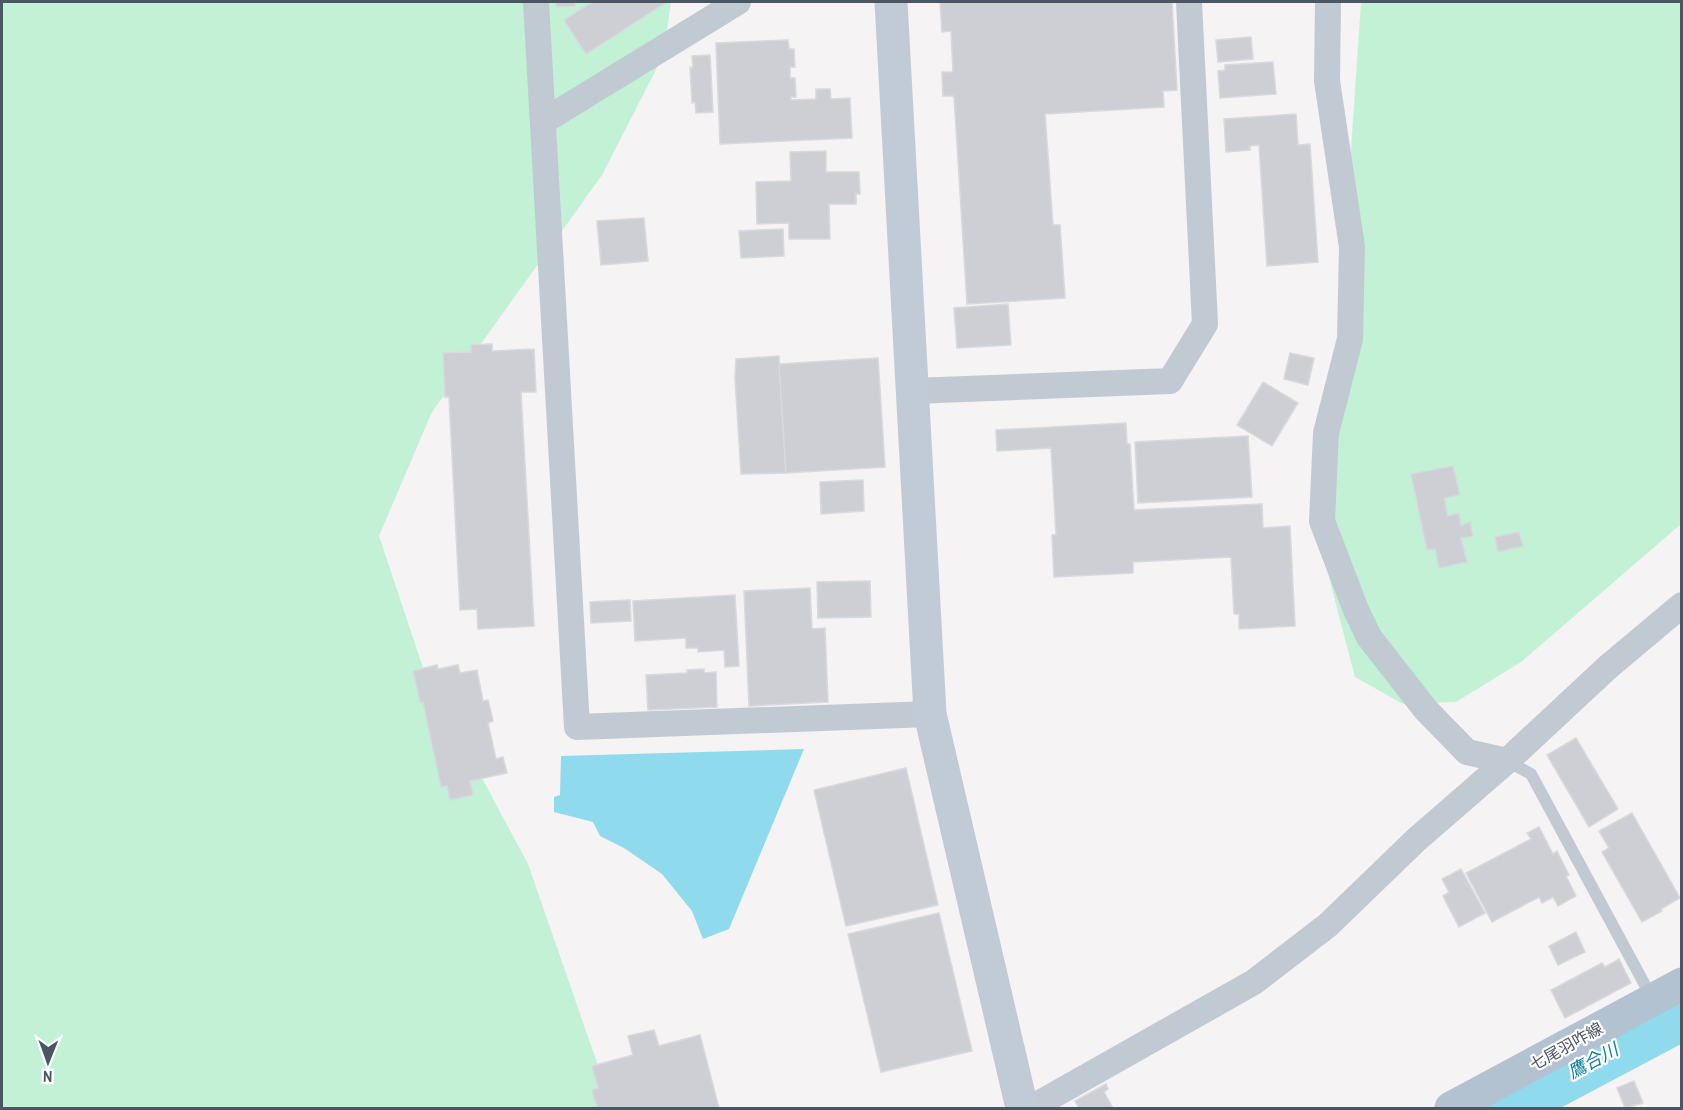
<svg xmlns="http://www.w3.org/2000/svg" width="1683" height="1110" font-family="'Archivo Narrow','Noto Sans JP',sans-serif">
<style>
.green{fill:#c3f1d5}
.water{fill:#90daee}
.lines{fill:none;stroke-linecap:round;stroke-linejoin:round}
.river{stroke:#90daee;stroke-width:52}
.building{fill:#cdcfd5;stroke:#d7d9de;stroke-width:1.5}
.lane{stroke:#c1cad2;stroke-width:12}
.street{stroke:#c1cad2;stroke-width:26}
.secondary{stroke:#c1cbd6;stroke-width:33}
.primary{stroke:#b3c2d1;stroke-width:33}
.labels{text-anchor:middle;stroke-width:4.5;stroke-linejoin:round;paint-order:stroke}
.street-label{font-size:16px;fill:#4a5661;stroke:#fff}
.water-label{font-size:18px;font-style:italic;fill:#0c7c9b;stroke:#fff}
</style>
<rect width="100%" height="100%" fill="#f5f3f3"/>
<!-- green -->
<g class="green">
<path d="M2,2h669l-8,54 -61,119 -170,237 -53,124 44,132 105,196 75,216 -6,28h-595z"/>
<path d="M1361,2h320v522l-160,138 -65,40 -53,2 -48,-27 -29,-111 10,-192z"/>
</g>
<!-- water -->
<path class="water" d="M804,749l-75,180 -26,10 -11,-28 -30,-37 -38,-26 -24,-12 -7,-14 -39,-10v-15l6,-2 1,-39z"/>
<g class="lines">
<!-- river -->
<path class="river" d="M1505,1108l177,-94"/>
</g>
<!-- building -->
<g class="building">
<path d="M556,2h19v4l-19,1z"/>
<path d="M592,2h75l-81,52 -22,-34z"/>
<path d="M940,2h232l5,88 -14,1 1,16 -119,7 8,111h7l5,73 -98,6 -13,-208h-11l-1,-24h11l-2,-41 -9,1z"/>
<path d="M1251,37l2,22 -35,3 -2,-22z"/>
<path d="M788,40l1,9h5l1,18h-5v11h5l1,19h-5v3l25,-1v-10h14l1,10 19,-1 2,40 -132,6 -4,-101z"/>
<path d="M710,55l3,57 -17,1 -1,-11 -3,1 -2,-36 3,1 -1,-12z"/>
<path d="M1273,62l3,32 -56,4 -2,-27 7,-1v-5z"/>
<path d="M1296,114l2,31 12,-1 8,118 -51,4 -8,-121 -9,1v4l-24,2 -2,-33z"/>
<path d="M826,151v21h33l1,22h-4v10h-27l1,35h-41v-16l-32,1 -1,-42 35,-1 -1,-29z"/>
<path d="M644,218l4,43 -47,4 -4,-44z"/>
<path d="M783,229l1,27 -43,2 -2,-27z"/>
<path d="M1008,304l3,41 -54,3 -3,-40z"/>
<path d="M492,344v7l42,-2 2,43h-15l13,234 -56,3 -1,-20 -17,1 -11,-213h-4l-2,-44 28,-1v-7z"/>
<path d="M1290,353l24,5 -6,27 -24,-6z"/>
<path d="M779,356l7,117 -45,1 -6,-96 1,-19z"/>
<path d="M878,358l7,109 -99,6 -7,-109z"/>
<path d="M1263,382l35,21 -26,43 -35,-21z"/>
<path d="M1126,423l1,21h3l4,66 128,-6 1,24 27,-2 5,100 -56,3v-15h-5l-3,-57 -98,5v11l-79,4 -2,-42h4l-5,-87 -54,3 -1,-21z"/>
<path d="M1248,436l4,61 -114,6 -3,-61z"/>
<path d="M1453,466l7,29 -16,3 4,18 11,-3 2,12 9,-3 3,14 -12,2 6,24 -28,6 -4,-19 -8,1 -16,-76z"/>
<path d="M863,480l1,31 -43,3 -1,-32z"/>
<path d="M1519,532l4,14 -25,6 -3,-15z"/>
<path d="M870,581l1,36 -53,1 -1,-36z"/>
<path d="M810,588l2,41 13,-1 3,74 -79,4 -5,-115z"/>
<path d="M735,595l4,71 -14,1 -1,-17 -26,2v-4h-12v-10l-51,3 -2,-40z"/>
<path d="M630,600l1,21 -40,2 -1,-21z"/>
<path d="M437,665l1,4 20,-4 2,8 17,-3 6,31 5,-1 5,21 -5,2 8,36 7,-2 4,16 -37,8 3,14 -23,5 -3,-14 -6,1 -18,-85h-3l-7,-31z"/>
<path d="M704,669v4l12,-1 1,35 -69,3 -2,-35 41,-2v-3z"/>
<path d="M1576,738l42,71 -29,18 -42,-72z"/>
<path d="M906,768l32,137 -92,21 -32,-136z"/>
<path d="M1632,813l48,85 -19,11 1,2 -20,11 -40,-70 7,-4 -10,-17z"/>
<path d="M1539,827l14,27 4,-3 12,24 -3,1 10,20 -18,10 -5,-9 -11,6 -3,-6 -47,25 -26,-49 65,-34 -4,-6z"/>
<path d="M1461,869l24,44 -26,14 -16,-31 6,-4 -7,-13z"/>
<path d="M939,913l33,138 -91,21 -33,-138z"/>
<path d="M1576,932l9,20 -27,13 -9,-19z"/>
<path d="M1619,959l12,24 -66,35 -14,-28 51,-27 3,4z"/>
<path d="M654,1030l5,16 41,-11 19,73h-122l-5,-18 6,-2 -6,-22 41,-11 -5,-19z"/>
<path d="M1634,1081l9,22 -18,5 -8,-20z"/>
<path d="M1106,1084l2,5 -4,3 9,16h-34l-4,-7z"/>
</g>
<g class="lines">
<!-- lane -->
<path class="lane" d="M1507,761l24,13 121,224"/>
<!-- street -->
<g class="street">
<path d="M536,2l41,725 353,-13"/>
<path d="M1328,2l-1,79 25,166 -2,92 -24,94 -4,88 34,89 13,27 57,73 41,42 40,9"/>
<path d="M544,121l194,-119"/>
<path d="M913,391l257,-10 35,-57 -16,-322"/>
<path d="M1031,1108l223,-126 74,-57 88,-85 91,-79 101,-94 74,-62"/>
</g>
<!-- secondary -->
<path class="secondary" d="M891,2l39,712 92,394"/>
<!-- primary -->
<path class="primary" d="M1451,1108l231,-124"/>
</g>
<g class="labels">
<!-- street labels -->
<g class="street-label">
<text transform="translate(1566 1046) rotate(-29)" y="6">七尾羽咋線</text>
</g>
<!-- water labels -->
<g class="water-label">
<text transform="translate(1593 1061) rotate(-28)" y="6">鷹合川</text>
</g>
</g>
<!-- border -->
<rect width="1683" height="1110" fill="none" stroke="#4a5661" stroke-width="6"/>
<!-- north arrow -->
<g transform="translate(48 1062) rotate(181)" stroke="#ffffff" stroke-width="4.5" paint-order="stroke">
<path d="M0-4.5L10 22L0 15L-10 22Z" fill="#4a5661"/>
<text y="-9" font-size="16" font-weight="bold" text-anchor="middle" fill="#4a5661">N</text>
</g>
</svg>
